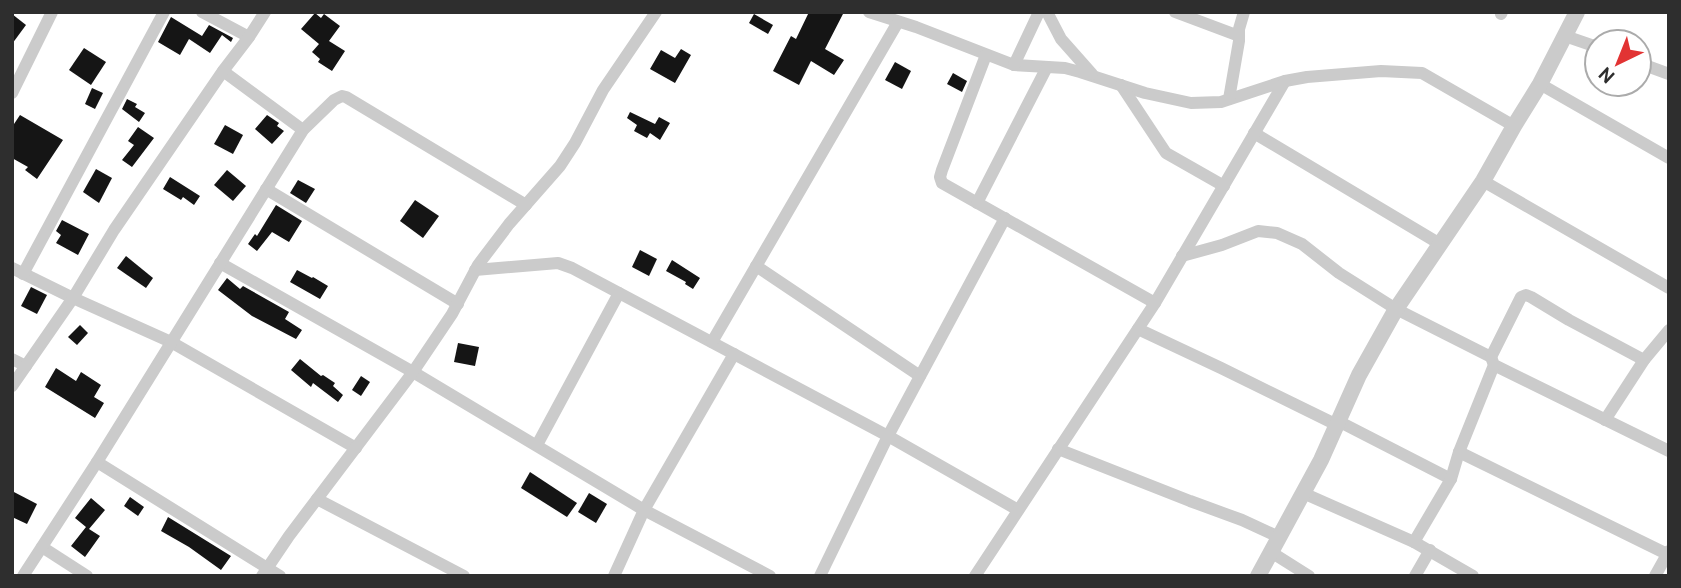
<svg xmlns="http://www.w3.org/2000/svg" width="1681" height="588" font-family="Cabin,sans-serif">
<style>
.building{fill:#151515}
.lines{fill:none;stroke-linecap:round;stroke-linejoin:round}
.minor{stroke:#cbcbcb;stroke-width:12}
.tertiary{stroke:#cbcbcb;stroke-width:16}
</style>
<rect width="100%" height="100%" fill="#fff"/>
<!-- building -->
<g class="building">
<path d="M809,12h35l-19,37 19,11 -10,15 -23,-14 -12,24 -26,-14 18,-35 5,3z"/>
<path d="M315,13l6,5 3,-4 16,12 -11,15 16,10 -13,20 -14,-9 2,-3 -8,-7 7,-8 -18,-15z"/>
<path d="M12,14l14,11 -14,19z"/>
<path d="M754,14l19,11 -5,9 -19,-11z"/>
<path d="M171,17l31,19 7,-11 24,13 -2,4 -9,-7 -12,18 -21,-14 -9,16 -22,-13z"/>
<path d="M84,48l22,14 -15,23 -22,-15z"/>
<path d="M681,49l10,6 -16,28 -25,-14 11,-19 14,8z"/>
<path d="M895,62l16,9 -9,18 -17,-9z"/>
<path d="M953,73l14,8 -5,11 -15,-8z"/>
<path d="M92,88l11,5 -8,16 -10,-5z"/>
<path d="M127,99l10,5 -2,3 10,6 -6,9 -17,-13z"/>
<path d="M630,112l25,12 4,-7 11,6 -10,17 -10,-7 -3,5 -13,-7 3,-6 -10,-7z"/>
<path d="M20,115l43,25 -26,39 -12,-9 3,-3 -16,-9v-31z"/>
<path d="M267,115l12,8 -2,3 7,5 -12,13 -17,-15z"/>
<path d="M225,125l18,10 -10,19 -19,-10z"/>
<path d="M138,127l16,11 -22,29 -10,-7 12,-15 -6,-4z"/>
<path d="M96,169l16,9 -13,25 -16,-11z"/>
<path d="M227,170l19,16 -13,15 -19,-16z"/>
<path d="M170,177l30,19 -6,9 -11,-8 -2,3 -18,-11z"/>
<path d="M298,180l17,9 -9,14 -16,-10z"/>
<path d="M415,200l24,16 -16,22 -23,-17z"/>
<path d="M276,205l26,16 -13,21 -17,-10 -15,19 -9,-7 7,-10 2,2z"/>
<path d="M62,220l27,14 -11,21 -22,-12 5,-8 -5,-4z"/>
<path d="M640,250l17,9 -8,17 -17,-9z"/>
<path d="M126,256l27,22 -7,10 -29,-20z"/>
<path d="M672,260l28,18 -7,11 -8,-5 1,-2 -20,-11z"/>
<path d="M297,270l15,8 1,-1 15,9 -8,13 -30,-17z"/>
<path d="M227,278l13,11 3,-3 46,26 -4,7 17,11 -6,9 -44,-23 -34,-26z"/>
<path d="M31,287l16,8 -10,19 -16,-8z"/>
<path d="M80,325l8,8 -11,12 -9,-8z"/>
<path d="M458,343l21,4 -4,19 -21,-4z"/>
<path d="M300,359l21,17 2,-1 12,8 -2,3 10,9 -5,7 -25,-19 -2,4 -20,-17z"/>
<path d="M56,368l20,13 5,-9 20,13 -7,12 10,6 -9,15 -50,-31z"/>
<path d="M361,376l9,6 -9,14 -9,-6z"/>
<path d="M530,472l47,31 -10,14 -46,-29z"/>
<path d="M12,491l25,13 -10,20 -15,-7z"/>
<path d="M589,493l18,11 -11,19 -18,-11z"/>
<path d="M130,497l14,10 -6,9 -14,-10z"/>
<path d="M91,498l14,12 -16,19 11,7 -15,21 -14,-11 15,-19 -11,-9z"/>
<path d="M168,517l63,39 -10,14 -32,-23 -28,-16z"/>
</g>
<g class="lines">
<!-- minor -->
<g class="minor">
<path d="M202,12l47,25"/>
<path d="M869,12l47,15 98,38 51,3 15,4 65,21 46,10 30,-1 64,-21 22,-4 74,-6 41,2 92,53"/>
<path d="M1047,12l14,27 31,35"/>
<path d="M1175,12l64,24"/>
<path d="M1501,14l1,-2"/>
<path d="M1565,36l32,11"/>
<path d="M986,55l-44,115 -2,7 2,6 213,120"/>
<path d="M1639,63l30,11"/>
<path d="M1014,65l25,-53"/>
<path d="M223,71l80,59"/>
<path d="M1540,84l129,74"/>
<path d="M1121,85l45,68 58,33"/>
<path d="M12,93l40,-81"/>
<path d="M1229,99l10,-58v-12l5,-17"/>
<path d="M1254,133l186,111"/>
<path d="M1483,181l186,107"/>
<path d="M266,189l192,115"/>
<path d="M977,203l70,-136"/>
<path d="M1182,256l40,-11 36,-14 19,2 25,11 37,29 57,36 95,48 3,8 175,86"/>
<path d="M220,263l193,109 231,138 126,66"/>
<path d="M756,266l164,110"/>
<path d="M12,268l61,30 98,44 185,106"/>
<path d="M475,270l83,-7 14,5 316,168 130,74"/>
<path d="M23,274l141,-262"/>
<path d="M1138,329l83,39 116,57"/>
<path d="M712,342l186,-320"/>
<path d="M1491,357l30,-60 5,-2 5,2 38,23 75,40"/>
<path d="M12,359l14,7"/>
<path d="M12,386l61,-88 41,-68 109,-159 26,-34 16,-25"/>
<path d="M1605,420l39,-60 25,-30"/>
<path d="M1338,421l113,58"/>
<path d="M537,445l82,-152"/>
<path d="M1058,449l132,52 52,19 37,17"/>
<path d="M1459,452l210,103"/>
<path d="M97,462l183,114"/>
<path d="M1303,493l111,49 59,34"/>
<path d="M317,499l147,77"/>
<path d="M1414,542l37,-63 8,-27 35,-87"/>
<path d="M42,547l45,29"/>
<path d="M1271,552l38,24"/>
<path d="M23,576l74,-114 206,-332 31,-30 8,-4 4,1 180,108"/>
<path d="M262,576l27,-40 124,-164 39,-58 26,-49 31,-41 51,-58 15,-23 28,-53 53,-78"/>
<path d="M614,576l30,-66 90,-156"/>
<path d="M820,576l68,-140 117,-218"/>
<path d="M975,576l180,-273 130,-222"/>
<path d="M1415,576l15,-26"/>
<path d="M1655,576l14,-25"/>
</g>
<!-- tertiary -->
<path class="tertiary" d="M1258,576l63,-116 38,-85 37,-66 87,-128 31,-55 26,-42 37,-72"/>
</g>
<!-- border -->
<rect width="1681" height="588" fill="none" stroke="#2e2e2e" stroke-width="28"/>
<!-- north arrow -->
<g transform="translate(1618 63) rotate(223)"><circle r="33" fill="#ffffff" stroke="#ababab" stroke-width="2"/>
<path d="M0-5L12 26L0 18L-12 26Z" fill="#e23333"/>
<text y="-10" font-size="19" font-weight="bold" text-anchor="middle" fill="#2e2e2e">N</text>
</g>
</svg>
